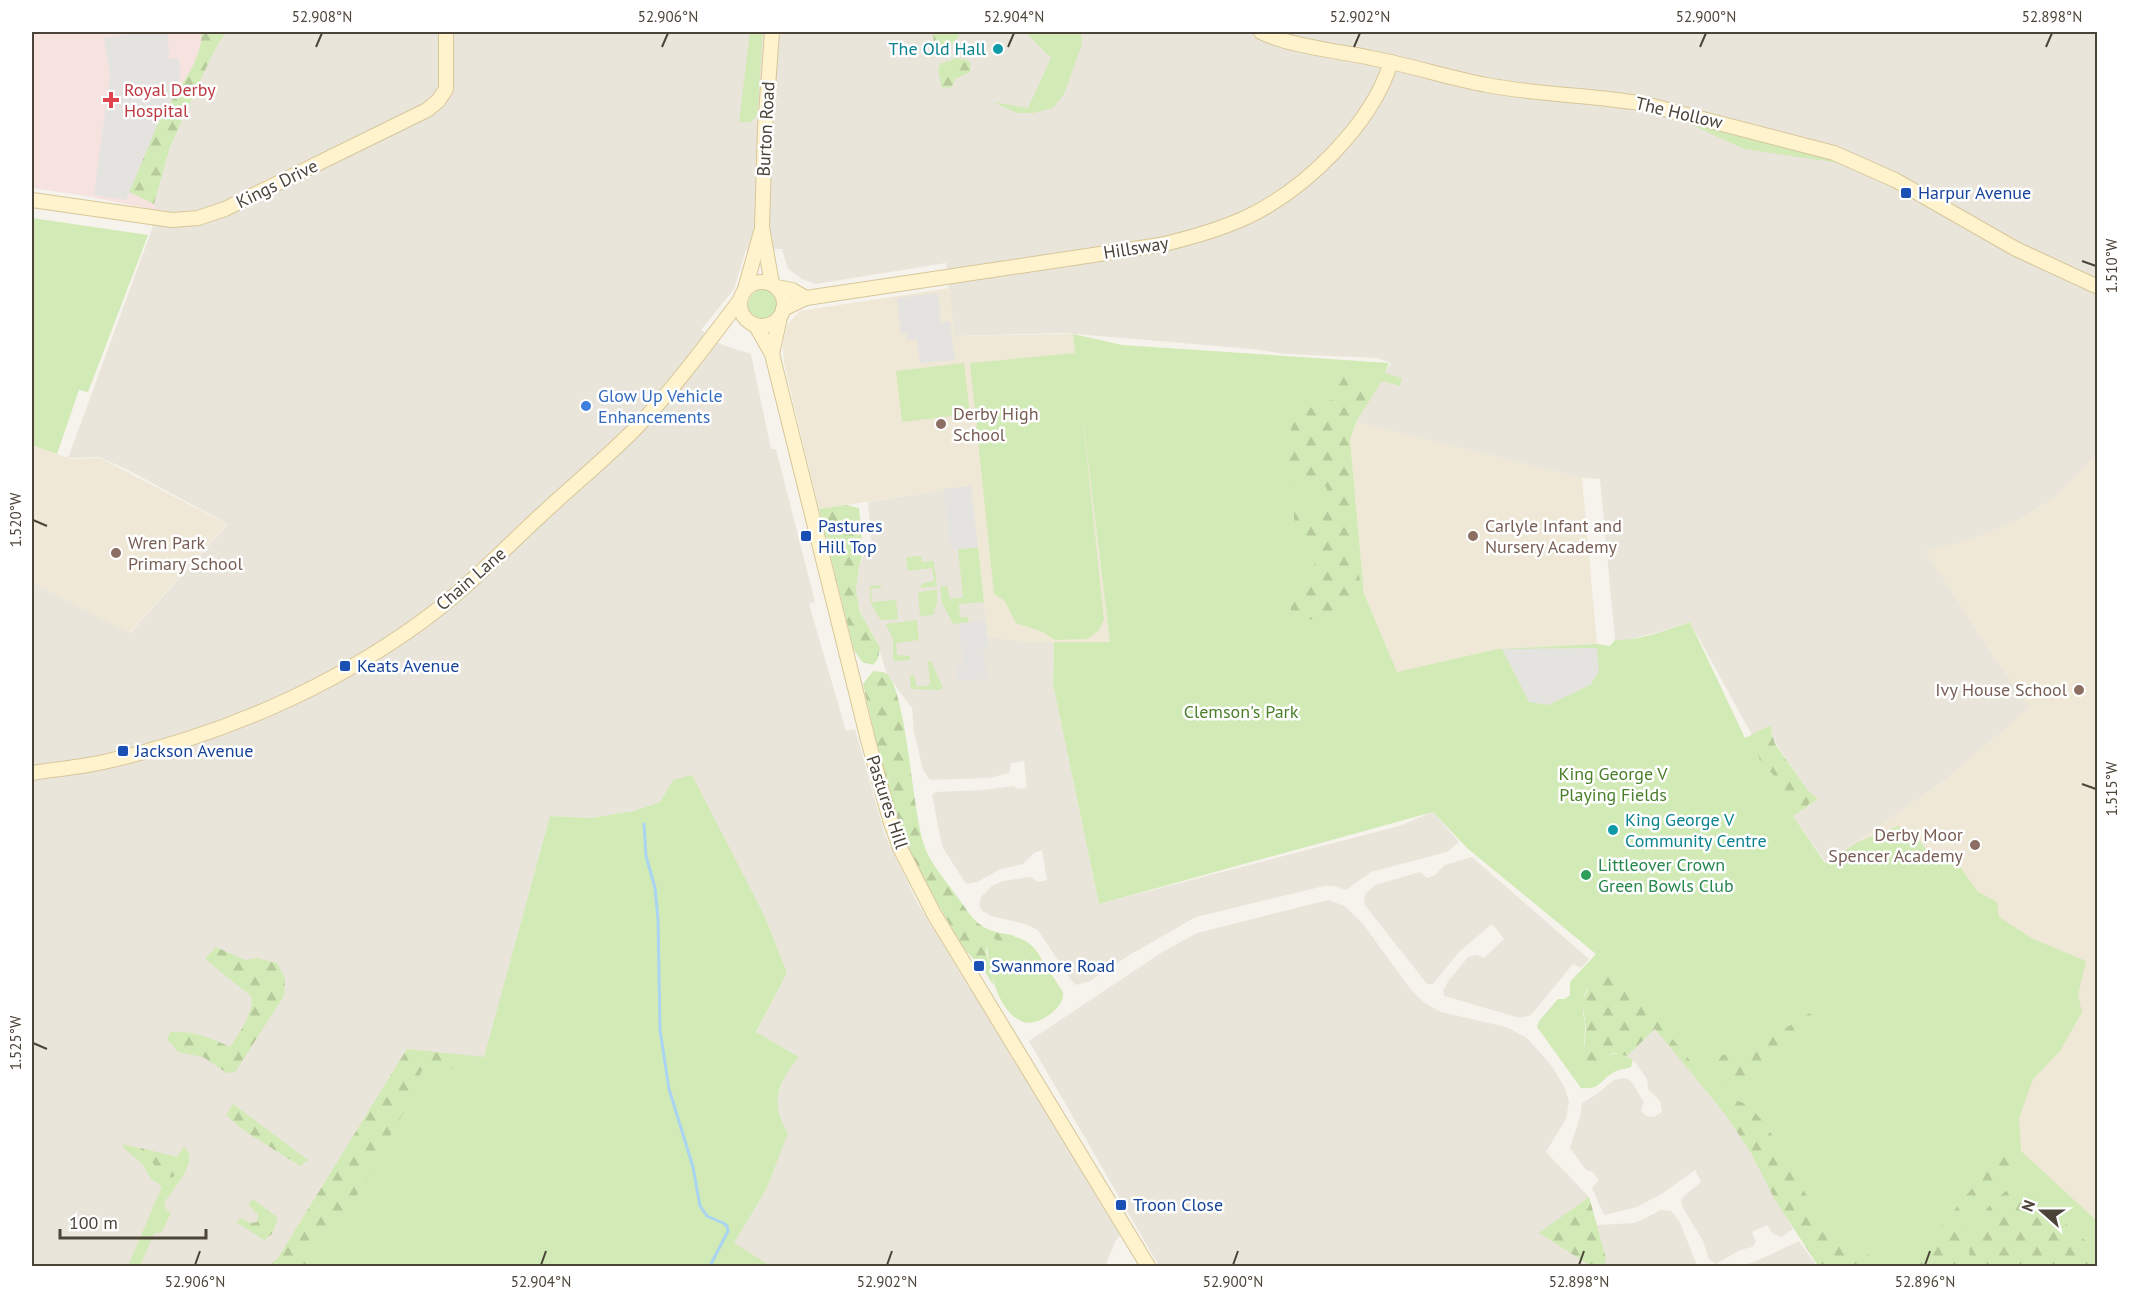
<svg xmlns="http://www.w3.org/2000/svg" width="2129" height="1298" font-family="'PT Sans',sans-serif">
<style>
.residential{fill:#eae5da}
.education{fill:#efe8d6}
.medical{fill:#f6e3e0}
.green{fill:#d2eab5}
.forest{fill:url(#forest-firs)}
.parking{fill:#e5e3e0}
.lines{fill:none;stroke-linecap:round;stroke-linejoin:round}
.stream{stroke:#a9d4f2;stroke-width:3}
.secondary-casing{stroke:#d6c79b;stroke-width:16}
.secondary{stroke:#fff3cd;stroke-width:14}
.ticks{fill:none;stroke:#4b4439;stroke-width:2}
.culture-dot{fill:#0f9aa8;stroke:#fff;stroke-width:2}
.health-dot{fill:#e0444e;stroke:#fff;stroke-width:2}
.transit-dot{fill:#1a4fb4;stroke:#fff;stroke-width:2}
.shop-dot{fill:#3f7fe0;stroke:#fff;stroke-width:2}
.education-dot{fill:#8d6e63;stroke:#fff;stroke-width:2}
.leisure-dot{fill:#2e9e5b;stroke:#fff;stroke-width:2}
.labels{text-anchor:middle;stroke-width:5;stroke-linejoin:round;paint-order:stroke}
.culture-label{font-size:18px;fill:#0d838f;stroke:#fff;text-anchor:end}
.health-label{font-size:18px;fill:#be3a42;stroke:#fff;text-anchor:start}
.street-label{font-size:18px;fill:#4b4439;stroke:#fff}
.transit-label{font-size:18px;fill:#164399;stroke:#fff;text-anchor:start}
.shop-label{font-size:18px;fill:#366cbe;stroke:#fff;text-anchor:start}
.education-label{font-size:18px;fill:#785e54;stroke:#fff;text-anchor:start}
.park-label{font-size:18px;fill:#4a7f2a;stroke:#fff}
.leisure-label{font-size:18px;fill:#27864d;stroke:#fff;text-anchor:start}
.neatline{fill:none;stroke:#4b4439;stroke-width:2}
.ticks-label{font-size:15px;text-anchor:middle;fill:#4b4439}
</style>
<defs>
<pattern id="forest-firs" width="22" height="20" patternUnits="userSpaceOnUse" patternTransform="scale(1.5)"><rect width="22" height="20" fill="#d2eab5"/><path d="M5 1l3.5 6h-7zM16 11l3.5 6h-7z" fill="#b6ca9c"/></pattern>
</defs>
<rect width="100%" height="100%" fill="#f6f3ec"/>
<!-- residential -->
<g class="residential">
<path d="M226,32h1871v422l-41,43 -38,23 -42,18 -50,14 72,111 33,44 -87,74 -118,82 -33,-47 25,-17 -9,-6 -36,-54 -2,-13 -19,9 -62,-113 -31,10 -37,9 -7,-1 -15,-161 -18,-1 -226,-56 35,-59 -14,-5 -91,-4 -34,-5 -189,-16 -109,3 -8,-73 -130,21 -14,-5 -14,-10 -6,-20h-36l-12,40 -33,41 19,14 31,10 20,95h5l39,153 -6,2 37,127 9,-2 30,106 32,67 53,87 35,52 115,195 -4,4 -11,26h-334l-38,-23 33,-53 21,-57 -9,-15 -1,-19 8,-25 14,-17 -43,-24 31,-60 -21,-54 -9,-17 -84,-122 -13,22 -26,9 -43,7 -41,-2 -66,242 -77,-9 -129,209 -8,8h-238v-684l98,51 98,-109 -100,-54 -29,-13 -31,1 84,-229 3,-19 -1,-6 16,-57 43,-94z"/>
<path d="M971,486l17,151 66,5 -1,42 46,220 300,-78 34,-14 26,30 -12,10 -76,20 -25,18 -12,-4h-10l-128,31 -65,37 -41,27 -14,4 -6,-6 -32,-49 -13,-6 -34,-8 -9,-5 -3,-6 2,-8 11,-11 11,-5 27,-4 8,5 9,-2 -5,-30 -8,3 -11,11 -22,5 -24,13 -11,2 -23,-36 -2,-7 -9,-46 3,-3 48,-2 30,-4 5,3 9,-2 -3,-26 -13,2 -2,10 -19,5 -60,2 -7,-10 -9,-38 -2,-24 -25,-33 -10,-33 -13,-22 -6,-15 -2,-15 3,-24 12,-26 -3,-38z"/>
<path d="M1472,857l117,102 -8,9 -8,-4 -42,51 -11,3 -76,-22 -1,-6 6,-10 20,-24 8,-1 7,3 20,-19 -12,-15 -33,28 -26,32h-6l-63,-80 1,-10 10,-9 45,-13 7,6 8,-3 10,-10z"/>
<path d="M1328,900l17,6 18,18 46,63 14,15 18,10 65,15 21,11 24,27 13,21 5,15 -3,18 -20,33 43,45 8,28 38,-2 26,-13 10,1 9,11 17,44h-538l-130,-225 135,-90 33,-18z"/>
<path d="M1655,1028l70,86 26,39 42,76 -11,8 -9,-3 -6,-9 -15,7 4,10 -4,5 -12,3 -24,14 -7,-5 -6,-18 -20,-33 -2,-7 3,-5 17,-14 -6,-12 -32,23 -26,14 -33,8 -12,-27 7,-8 -6,-8 -7,-2 -16,-22 10,-31 2,-14 15,-9 17,-14 11,-2 6,3 13,21 -3,8 5,6 8,1 8,-5 -2,-11 -12,-12 -1,-10 -14,-19 -6,-4z"/>
<path d="M1799,1241l18,25h-76l18,-6z"/>
</g>
<!-- education -->
<g class="education">
<path d="M950,288l4,48 119,-2 37,308h-83l-39,-5 -17,-151 -152,23 -35,-146 -1,-19 4,-19 13,-14z"/>
<path d="M1356,422l226,56 15,166 -100,5 -100,23 -33,-78 -14,-154z"/>
<path d="M32,445l39,14 29,-1 127,66 -98,109 -97,-51z"/>
<path d="M2097,454v783l-86,-72 -185,-302 118,-82 86,-74 -32,-44 -73,-112 51,-13 42,-18 38,-23z"/>
</g>
<!-- medical -->
<path class="medical" d="M32,32h194l-13,21 -43,94 -16,57 1,6 -69,-14 -54,-8z"/>
<!-- green -->
<g class="green">
<path d="M750,32h13l-6,83 -6,7h-12z"/>
<path d="M1021,32h60l1,12 -18,50 -11,14 -20,5h-16l-24,-11 35,6 23,-50 -24,-24z"/>
<path d="M1669,114l160,40 17,10 -102,-15z"/>
<path d="M32,218l116,17 -60,157 -9,-2 -22,64 -25,-9z"/>
<circle cx="763" cy="305" r="15"/>
<path d="M1073,334l49,11 267,18 -4,10 17,5 -2,8 -18,-5 -26,41 -6,18 14,154 33,78 100,-23 100,-5 13,2 5,-6c24,1 52,-10 75,-18l55,116 26,-13 1,13 3,6 31,45 12,10 -25,17 32,47 33,-21 40,-16 16,8 14,18 30,12 20,28 19,10 2,15 34,22 53,22 -8,34 4,17 -22,39 -27,28 -14,39 2,33 76,70v45h-278l-59,-107 -100,-134 -43,-53c-21,9 -36,12 -34,39 0,6 3,12 2,19 0,13 -4,20 2,32 22,-2 25,-16 46,-2l-2,7c-5,2 -11,2 -15,4 -16,8 -14,19 -35,17l-44,-61 2,-6 19,-22h7l5,-4v-13l26,-28 -129,-106 -34,-36 -334,92 -46,-220 1,-42h56l-28,-231 22,209 -6,11 -11,8 -32,1 -12,-8 -27,-9 -12,-23 -10,-6 -24,-231 105,-10z"/>
<path d="M964,363l6,51 -68,8 -6,-51z"/>
<path d="M978,547l6,55 -25,2 1,13h8l1,5 -16,2 -11,-21 -2,-16 7,-1 3,13 13,-2 -5,-48z"/>
<path d="M921,556l1,6 11,-1 1,2 3,23 -16,2v-4l13,-3 -2,-13 -24,3 -2,-14z"/>
<path d="M882,585l-2,3 -9,1 1,13 24,-2 2,19 -17,1c-8,-11 -13,-20 -11,-34z"/>
<path d="M937,590v13l-4,12 -13,1 -2,-24z"/>
<path d="M917,620l2,20 -23,3 1,12 13,1v4l-17,1v-21l-7,-16z"/>
<path d="M928,661h3l12,27 -3,2 -29,-1 -1,-14h4l3,12 13,-2z"/>
<path d="M692,775l74,144 21,54 -31,59 43,25c-21,25 -30,46 -11,76l-22,57 -32,53 37,23h-501l8,-8 129,-209 77,8 66,-241 41,2 43,-7 26,-9 13,-22z"/>
<path d="M987,934c13,8 22,15 38,13l6,7 -6,5 7,4 10,-3 21,32c3,16 -28,37 -42,29 -26,-12 -35,-61 -34,-87z"/>
<path d="M122,1144l55,13 7,-10c17,13 -11,42 -20,56l2,6 5,4 -10,20h-6l-2,3 -13,30h-12l34,-80c-18,-10 -12,-14 -23,-25 -6,-6 -12,-8 -17,-17z"/>
</g>
<!-- forest -->
<g class="forest">
<path d="M201,32h25l-13,21 -43,94 -16,57 -25,-12c10,-23 18,-46 29,-69 12,-26 47,-62 43,-91z"/>
<path d="M933,32h24l2,4 -13,16 -11,4z"/>
<path d="M957,58l10,2 4,3 -1,9 -15,7 -3,8 -10,1 -4,-18 2,-6z"/>
<path d="M1339,369l10,17h5l12,-6 3,19 -20,34v42l6,77 7,41 -8,17 -36,9 -20,1 -6,-6 -6,-27 10,5 6,-16 8,-2 5,-10c-7,-20 1,-26 -21,-38v-20h28l5,-18 -10,-10 -14,9 -8,-4c-6,-12 -6,-18 -6,-31 -2,-40 18,-44 51,-55l-22,-13 2,-10z"/>
<path d="M846,505l13,3 4,45 -4,13 -3,24 4,22 20,36 -2,11 -5,6 -11,-3 -8,-12 -35,-141z"/>
<path d="M873,671c5,1 10,0 14,3 20,20 25,137 37,171 6,18 21,35 32,50 19,27 23,36 57,40l2,2c13,3 21,11 27,23l-10,3 -7,-4 6,-5 -6,-7c-16,2 -25,-5 -37,-12l-2,18 6,18 1,14 -9,-15 -19,-20 -52,-88 -11,-25 -16,-53 -23,-100z"/>
<path d="M1769,734h3l3,10 37,52c-3,10 -8,16 -19,16l-3,-4 -1,-16 -10,-5 -7,-14 -11,-8 -6,-23z"/>
<path d="M216,947l29,13 12,-2 20,5 8,15 -1,18 -49,76 -8,1 -24,-16 -25,-5 -11,-13 3,-7c22,-2 41,6 60,15 10,-15 22,-31 22,-50l-47,-38z"/>
<path d="M1608,970l9,2 100,121c11,6 22,6 32,14 27,22 46,76 69,105 18,24 43,38 68,54h-68l-44,-68 -23,-45 -26,-39 -70,-85 -28,27 -14,-3 -13,8 -13,1 -4,-3 3,-31 -4,-26 8,-18z"/>
<path d="M1815,1010l14,4 -98,76 -15,-16 2,-13 4,-6 28,-5z"/>
<path d="M407,1049l52,6 1,3 -8,11 -18,-3 -12,4 -14,34 -57,102 -45,60h-37l9,-8z"/>
<path d="M233,1104l75,56 -8,6 -57,-36 -17,-15z"/>
<path d="M140,1148l37,9 5,-7 5,3v7l-15,18 -14,-9z"/>
<path d="M2001,1153l10,12c-23,33 -54,49 -49,94l-5,7h-44l4,-17 17,-14z"/>
<path d="M2014,1185l8,1 75,65v15h-130l3,-4c-5,-35 18,-58 44,-77z"/>
<path d="M1589,1197l17,61 -2,8h-13l-52,-33z"/>
<path d="M254,1200l24,18 -6,16 -8,6 -28,-18 6,-4 8,5 7,-1 1,-7 -9,-10v-3z"/>
</g>
<!-- parking -->
<g class="parking">
<path d="M140,32h28l1,27h10l1,16 -4,18 -17,28 -33,79 -32,-5 16,-120 -6,-37z"/>
<path d="M938,293l3,29 9,-1 5,39 -35,3 -3,-24 -10,1 -1,-7 -5,1 -4,-36z"/>
<path d="M971,486l7,61 -27,3 -8,-61z"/>
<path d="M986,621l2,26 -5,2 4,30 -30,2v-13l6,-1 -4,-43z"/>
<path d="M1597,648l2,24 -9,13 -42,20 -19,-3 -27,-53z"/>
</g>
<g class="lines">
<!-- stream -->
<path class="stream" d="M644,824l2,32 9,32 3,31 2,111 9,59 24,78 7,39 7,10 16,7 4,3 1,5 -18,35"/>
<defs>
<g id="secondary">
<path d="M1261,32c28,14 78,19 110,26 39,7 77,20 116,27 52,10 105,10 158,19l189,49 61,27 121,69 82,38"/>
<path d="M32,200l140,20 26,-2 27,-9 202,-99 11,-9 8,-12v-57"/>
<circle cx="762" cy="304" r="22"/>
<path d="M772,284l-10,-57 3,-99 7,-96"/>
<path d="M776,287l16,3 14,8"/>
<path d="M745,289l16,-57"/>
<path d="M783,309l23,-11 354,-53c30,-7 59,-15 87,-28 59,-28 125,-93 144,-155"/>
<path d="M756,326l16,28 96,386 22,80 10,28 34,66 214,352"/>
<path d="M772,354l8,-37"/>
<path d="M32,773c25,-4 51,-6 76,-12 111,-25 221,-72 313,-139 43,-31 80,-70 119,-106 31,-29 64,-56 94,-86 39,-40 72,-85 106,-130"/>
</g>
</defs>
<!-- secondary casing -->
<use href="#secondary" class="secondary-casing"/>
<!-- secondary -->
<use href="#secondary" class="secondary"/>
</g>
<!-- ticks -->
<path class="ticks" d="M316,47l6,-14M662,47l6,-14M1008,47l6,-14M1354,47l6,-14M1700,47l6,-14M2046,47l6,-14M2082,261l14,5M33,520l14,6M2082,784l14,5M33,1043l14,6M195,1265l5,-14M541,1265l5,-14M887,1265l5,-14M1233,1265l5,-14M1579,1265l5,-14M1925,1265l5,-14"/>
<!-- markers -->
<g class="culture-dot">
<circle cx="998" cy="49" r="6"/>
<circle cx="1613" cy="830" r="6"/>
</g>
<path class="health-dot" d="M108 91h6v6h6v6h-6v6h-6v-6h-6v-6h6z"/>
<g class="transit-dot">
<rect x="1900" y="187" width="12" height="12" rx="3"/>
<rect x="800" y="530" width="12" height="12" rx="3"/>
<rect x="339" y="660" width="12" height="12" rx="3"/>
<rect x="117" y="745" width="12" height="12" rx="3"/>
<rect x="973" y="960" width="12" height="12" rx="3"/>
<rect x="1115" y="1199" width="12" height="12" rx="3"/>
</g>
<circle class="shop-dot" cx="586" cy="406" r="6"/>
<g class="education-dot">
<circle cx="941" cy="424" r="6"/>
<circle cx="1473" cy="536" r="6"/>
<circle cx="116" cy="553" r="6"/>
<circle cx="2079" cy="690" r="6"/>
<circle cx="1975" cy="845" r="6"/>
</g>
<circle class="leisure-dot" cx="1586" cy="875" r="6"/>
<g class="labels">
<!-- culture labels -->
<g class="culture-label">
<text x="986" y="55">The Old Hall</text>
<text x="1625" y="826" text-anchor="start">King George V<tspan x="1625" dy="21">Community Centre</tspan></text>
</g>
<!-- health labels -->
<g class="health-label">
<text x="124" y="96">Royal Derby<tspan x="124" dy="21">Hospital</tspan></text>
</g>
<!-- street labels -->
<g class="street-label">
<text transform="translate(1679 113) rotate(13)" y="6">The Hollow</text>
<text transform="translate(766 129) rotate(-87)" y="6">Burton Road</text>
<text transform="translate(277 184) rotate(-26)" y="6">Kings Drive</text>
<text transform="translate(1136 248) rotate(-9)" y="6">Hillsway</text>
<text transform="translate(471 579) rotate(-41)" y="6">Chain Lane</text>
<text transform="translate(887 802) rotate(72)" y="6">Pastures Hill</text>
</g>
<!-- transit labels -->
<g class="transit-label">
<text x="1918" y="199">Harpur Avenue</text>
<text x="818" y="532">Pastures<tspan x="818" dy="21">Hill Top</tspan></text>
<text x="357" y="672">Keats Avenue</text>
<text x="135" y="757">Jackson Avenue</text>
<text x="991" y="972">Swanmore Road</text>
<text x="1133" y="1211">Troon Close</text>
</g>
<!-- shop labels -->
<g class="shop-label">
<text x="598" y="402">Glow Up Vehicle<tspan x="598" dy="21">Enhancements</tspan></text>
</g>
<!-- education labels -->
<g class="education-label">
<text x="953" y="420">Derby High<tspan x="953" dy="21">School</tspan></text>
<text x="1485" y="532">Carlyle Infant and<tspan x="1485" dy="21">Nursery Academy</tspan></text>
<text x="128" y="549">Wren Park<tspan x="128" dy="21">Primary School</tspan></text>
<text x="2067" y="696" text-anchor="end">Ivy House School</text>
<text x="1963" y="841" text-anchor="end">Derby Moor<tspan x="1963" dy="21">Spencer Academy</tspan></text>
</g>
<!-- park labels -->
<g class="park-label">
<text x="1241" y="718">Clemson's Park</text>
<text x="1613" y="780">King George V<tspan x="1613" dy="21">Playing Fields</tspan></text>
</g>
<!-- leisure labels -->
<g class="leisure-label">
<text x="1598" y="871">Littleover Crown<tspan x="1598" dy="21">Green Bowls Club</tspan></text>
</g>
</g>
<!-- border -->
<rect width="2129" height="1298" fill="none" stroke="#ffffff" stroke-width="66"/>
<!-- north arrow -->
<g transform="translate(2042 1211) rotate(291)" stroke="#ffffff" stroke-width="4.5" paint-order="stroke">
<path d="M0-4.5L10 22L0 15L-10 22Z" fill="#4b4439"/>
<text y="-9" font-size="16" font-weight="bold" text-anchor="middle" fill="#4b4439">N</text>
</g>
<!-- scale -->
<path d="M60 1229v9h146v-9" fill="none" stroke="#4b4439" stroke-width="3"/>
<text x="69" y="1229" font-size="18" fill="#4b4439" stroke="#ffffff" stroke-width="4.5" paint-order="stroke">100 m</text>
<rect x="33" y="33" width="2063" height="1232" class="neatline"/>
<g class="ticks-label">
<text x="322" y="22">52.908°N</text>
<text x="668" y="22">52.906°N</text>
<text x="1014" y="22">52.904°N</text>
<text x="1360" y="22">52.902°N</text>
<text x="1706" y="22">52.900°N</text>
<text x="2052" y="22">52.898°N</text>
<text transform="translate(2112 266) rotate(-90)" y="5">1.510°W</text>
<text transform="translate(16 520) rotate(-90)" y="5">1.520°W</text>
<text transform="translate(2112 789) rotate(-90)" y="5">1.515°W</text>
<text transform="translate(16 1043) rotate(-90)" y="5">1.525°W</text>
<text x="195" y="1287">52.906°N</text>
<text x="541" y="1287">52.904°N</text>
<text x="887" y="1287">52.902°N</text>
<text x="1233" y="1287">52.900°N</text>
<text x="1579" y="1287">52.898°N</text>
<text x="1925" y="1287">52.896°N</text>
</g>
</svg>
